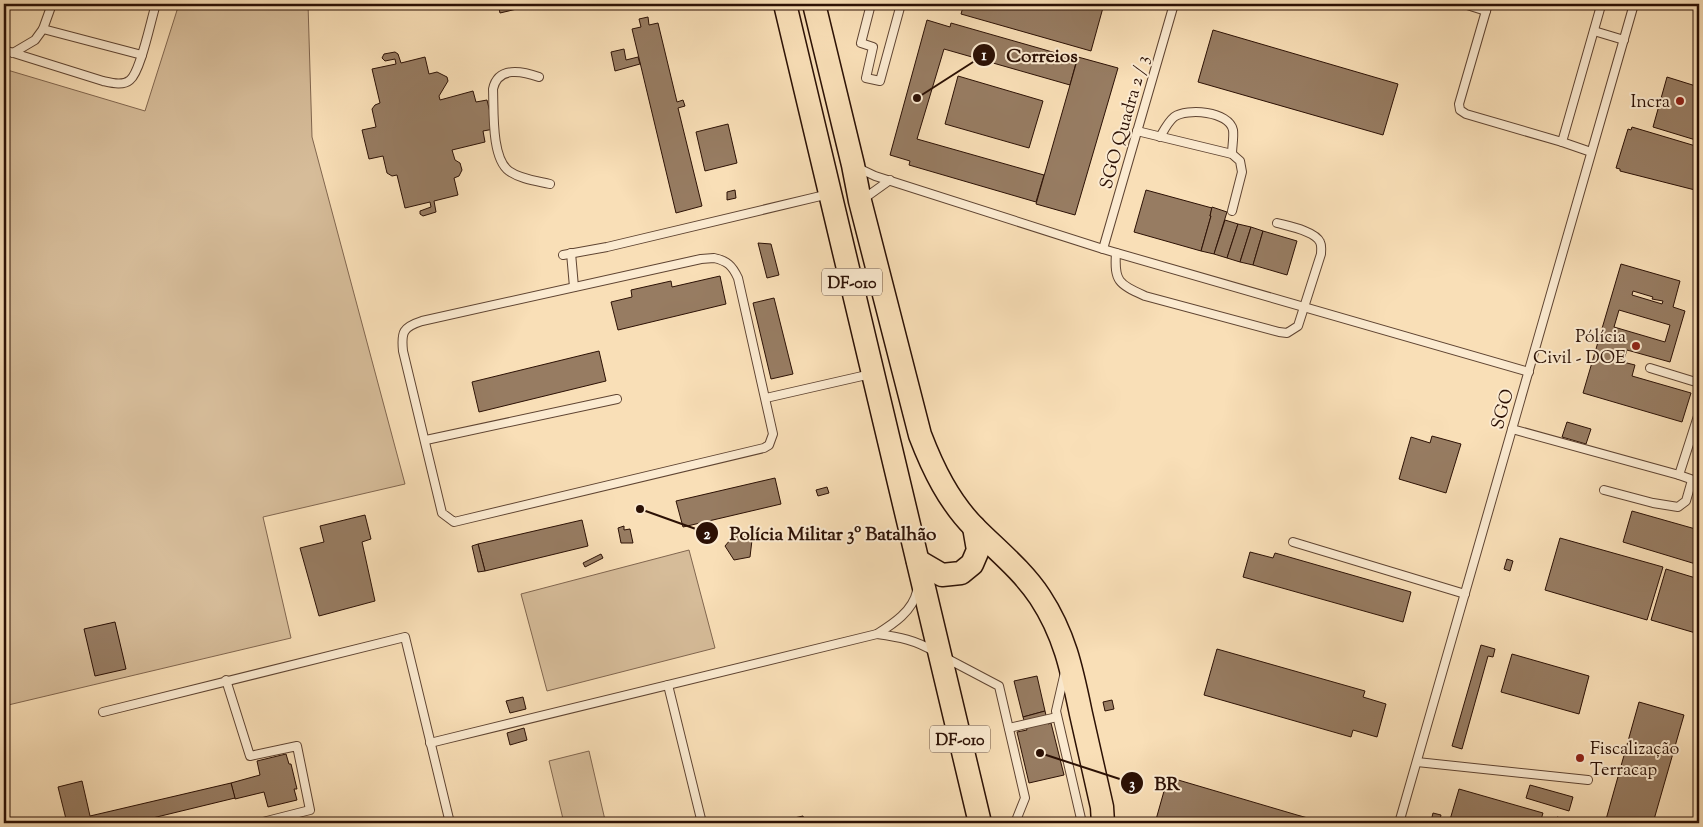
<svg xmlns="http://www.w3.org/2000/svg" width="1703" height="827" font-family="'Sorts Mill Goudy',serif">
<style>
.green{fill:#d6bc99;stroke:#81664f}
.building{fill:#977c62;stroke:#2c1105;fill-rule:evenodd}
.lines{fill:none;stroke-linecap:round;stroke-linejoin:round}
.lane-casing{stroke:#5f4432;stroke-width:10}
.primary-casing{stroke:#2c1105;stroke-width:25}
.lane{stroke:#fbead0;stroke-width:8}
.primary{stroke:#f9dfb7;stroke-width:22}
.poi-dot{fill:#8f2418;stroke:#fbead0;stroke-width:2}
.labels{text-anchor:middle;stroke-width:4;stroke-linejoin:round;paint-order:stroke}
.shield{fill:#fbead0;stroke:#6a5242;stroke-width:1}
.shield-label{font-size:16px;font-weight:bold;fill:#2c1105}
.poi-label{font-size:18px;fill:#2c1105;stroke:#fbead0;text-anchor:end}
.street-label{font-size:18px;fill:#2c1105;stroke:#fbead0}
.leader{fill:none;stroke:#2c1105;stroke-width:2}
.callout-dot{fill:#2c1105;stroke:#fbead0;stroke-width:2}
.mark-label{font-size:15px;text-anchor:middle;font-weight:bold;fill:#fff}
.callout-label{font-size:19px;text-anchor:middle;font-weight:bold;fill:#2c1105;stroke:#fbead0;stroke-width:4;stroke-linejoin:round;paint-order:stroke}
</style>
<rect width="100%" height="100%" fill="#f9dfb7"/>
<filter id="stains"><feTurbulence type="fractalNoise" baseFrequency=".004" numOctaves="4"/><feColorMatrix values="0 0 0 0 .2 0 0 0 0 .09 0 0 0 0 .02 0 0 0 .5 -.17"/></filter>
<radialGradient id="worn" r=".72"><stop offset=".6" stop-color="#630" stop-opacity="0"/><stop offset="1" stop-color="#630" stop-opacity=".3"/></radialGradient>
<!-- green -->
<g class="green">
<path d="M179,4h129l4,133 93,347 -142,33 28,121 -287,68v-637l141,42z"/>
<path d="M689,550l26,98 -168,43 -26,-97z"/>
<path d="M589,751l16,69 -15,3h-26l-15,-62z"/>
</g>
<!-- building -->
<g class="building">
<path d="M498,4h40l-38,9z"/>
<path d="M952,4h152l-13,47 -130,-37 2,-7z"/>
<path d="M648,17l1,8 9,-2 19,79 6,-2 2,6 -7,2 24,98 -26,7 -44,-184 9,-2 -2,-8z"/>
<path d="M927,20l23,7 1,-4 126,36 -7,26 -126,-36 -27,90 127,36 -8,27 -127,-37 1,-4 -20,-6z"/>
<path d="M1213,30l185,54 -15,51 -185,-53z"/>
<path d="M624,49l2,11 12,-3 2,7 -25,7 -4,-19z"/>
<path d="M395,52l3,2 3,9 24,-6 4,17 8,-2 10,5 1,4 -9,15 1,4 33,-9 3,11 11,-2 7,29 -11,2 2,11 -33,8 3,10 5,3 2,7 -3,6 -5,2 4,17 -24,6 2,11 -13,4 -3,-2v-3l11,-4 -1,-5 -25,6 -8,-33 -5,1 -5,-3 -4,-17 -14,3 -7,-29 14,-3 -4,-18 3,-4 5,-2 -8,-34 24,-5 -1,-5 -10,2 -3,-3 2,-4z"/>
<path d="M1078,57l40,11 -43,147 -39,-11z"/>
<path d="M958,76l85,25 -14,47 -84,-24z"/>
<path d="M1667,77l32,10v54l-46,-14z"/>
<path d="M728,124l9,39 -32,8 -9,-39z"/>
<path d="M1632,127l67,20v44l-79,-20v-2l-4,-1 12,-39 3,1z"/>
<path d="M735,190l1,8 -9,2v-8z"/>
<path d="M1146,190l66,18 -2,8h1l-10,35 -67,-19z"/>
<path d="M1212,207l15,5 -13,42 -13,-3 10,-35h-1z"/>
<path d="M1225,220l13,4 -11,34 -13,-4z"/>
<path d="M1238,224l13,3 -11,35 -13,-4z"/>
<path d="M1251,227l12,4 -10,34 -13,-3z"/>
<path d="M1263,231l34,10 -10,34 -34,-10z"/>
<path d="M758,243l13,1 8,31 -12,3z"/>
<path d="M1621,264l59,17 -7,26 12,4 -15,51 -43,-12 -4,12 12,3 -3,11 59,17 -9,29 -99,-29zM1633,291l20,6 -1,2 11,2 -1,3 -30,-9zM1619,310l51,15 -5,17 -51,-15z"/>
<path d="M720,276l6,28 -108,26 -7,-28 21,-5 -1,-7 40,-9 1,6z"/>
<path d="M774,298l19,76 -22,5 -18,-76z"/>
<path d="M599,351l7,30 -127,31 -7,-30z"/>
<path d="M1567,422l24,7 -5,15 -24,-7z"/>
<path d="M1432,436l29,8 -15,49 -47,-14 12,-42 19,6z"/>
<path d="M775,478l6,26 -98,23 -7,-26z"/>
<path d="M827,487l2,6 -11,3 -2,-6z"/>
<path d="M1632,511l67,19v35l-76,-23z"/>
<path d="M365,515l6,24 -9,3 13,59 -56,15 -19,-68 24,-6 -4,-16z"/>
<path d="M582,520l6,26 -103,25 -7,-27z"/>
<path d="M624,526v4l6,-1 3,14h-12l-3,-15z"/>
<path d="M736,533l16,7 -2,17 -16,3 -9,-14z"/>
<path d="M1560,538l103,29 -16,53 -102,-30z"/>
<path d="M478,544l7,27 -7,1 -6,-26z"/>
<path d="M1250,552l23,6 2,-5 136,39 -8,30 -160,-45z"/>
<path d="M601,554l2,4 -18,9 -2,-4z"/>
<path d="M1507,559l6,2 -3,10 -6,-2z"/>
<path d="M1666,569l33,10v55l-48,-14z"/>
<path d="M115,622l11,47 -31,7 -11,-47z"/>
<path d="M1481,645l14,4 -2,8 -5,-1 -26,93 -10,-3z"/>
<path d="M1217,649l148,42 -2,6 23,7 -9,33 -24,-7 -2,7 -147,-42z"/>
<path d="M1512,654l77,22 -10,38 -78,-22z"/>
<path d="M1037,676l8,35 -22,6 -9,-36z"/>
<path d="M523,697l3,12 -16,4 -4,-12z"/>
<path d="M1112,700l2,9 -9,2 -2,-9z"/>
<path d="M1639,702l45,13 -31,108h-48z"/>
<path d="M1045,711l3,13 3,-1 13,52 -35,8 -12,-51 10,-2 -4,-13z"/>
<path d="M524,728l3,12 -17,5 -3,-12z"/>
<path d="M286,754l3,10h2l6,25h-3l3,11 -29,7 -4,-15 -29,7 -4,-16 29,-8 -3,-14z"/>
<path d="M1168,777l129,38 29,8h-171z"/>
<path d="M82,781l8,35 141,-33 4,15 -103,25h-69h4l-9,-36z"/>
<path d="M1530,785l43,12 -4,14 -43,-13z"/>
<path d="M1459,789l84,24 -3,10h-91z"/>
<path d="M1433,813l8,2 -2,8 -8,-2z"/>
<path d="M803,816l2,7h-33z"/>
<path d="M1557,817l21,6h-23z"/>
</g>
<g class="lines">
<defs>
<g id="lane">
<path d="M871,4l-10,39 12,4 -7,31 14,3 21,-77"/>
<path d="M1464,4l22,7"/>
<path d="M1488,4l-29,100 1,6 6,4 96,28 38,-133v-5"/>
<path d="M43,29l99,26"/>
<path d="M1594,31l30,9"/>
<path d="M4,50l99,31c9,2 20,5 27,-1 11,-9 21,-61 26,-76"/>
<path d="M13,53l22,-13 8,-11 9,-25"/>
<path d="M539,77c-17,-6 -41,-11 -46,12 1,21 -2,69 16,82 11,8 28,10 41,13"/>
<path d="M1137,131l95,23 8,7 2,11 -10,39"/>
<path d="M1160,137c4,-7 8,-15 14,-20 13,-9 55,-6 59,13 1,7 -1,17 -1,24"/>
<path d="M1562,142l29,10"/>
<path d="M856,167l19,9 228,73 426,123"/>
<path d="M862,200l28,-20"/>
<path d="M1103,249l71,-245"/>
<path d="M571,253l3,34"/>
<path d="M1116,253c-2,29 3,31 29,43l134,36 8,1 11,-7 23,-72c0,-4 1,-8 -1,-12 -5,-11 -32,-16 -43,-19"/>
<path d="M563,255l44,-8 222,-53"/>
<path d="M714,258c13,3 18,7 24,20l35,156 -4,11 -5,3 -310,74 -12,-9 -39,-162c-2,-19 0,-24 19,-30l279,-62z"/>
<path d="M1650,368l49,15"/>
<path d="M766,398l105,-24"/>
<path d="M1512,429l167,46 20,-62"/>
<path d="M426,440l191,-41"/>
<path d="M1679,475l20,7"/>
<path d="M1604,490l49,13 25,4 8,-6 6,-21"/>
<path d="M1293,542l172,52"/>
<path d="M877,634c22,3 39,6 58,18"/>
<path d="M944,657l55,29 26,112 -10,25"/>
<path d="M1065,672l-9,39 26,112"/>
<path d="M226,680l24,76 47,-10 13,64 -51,13"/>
<path d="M668,685l34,138"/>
<path d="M103,712l302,-75 45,186"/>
<path d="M1009,728l48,-11"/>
<path d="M430,743l447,-109c16,-10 36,-23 40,-43"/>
<path d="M1417,762l171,18"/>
<path d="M1399,823l235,-819"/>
</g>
<g id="primary">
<path d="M785,4l195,819"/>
<path d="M814,4l39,161 7,36 60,234c13,34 29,67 55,93 23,23 48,43 65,69 25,38 32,74 41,117 7,31 14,62 21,93l1,16"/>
<path d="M918,561l24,14 19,-2 11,-9 6,-14 -4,-23"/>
</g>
</defs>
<!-- lane casing -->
<use href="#lane" class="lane-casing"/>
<!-- primary casing -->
<use href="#primary" class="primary-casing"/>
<!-- lane -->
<use href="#lane" class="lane"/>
<!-- primary -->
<use href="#primary" class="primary"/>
</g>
<!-- markers -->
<g class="poi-dot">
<circle cx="1680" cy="101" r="5"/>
<circle cx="1636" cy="346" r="5"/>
<circle cx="1580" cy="758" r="5"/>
</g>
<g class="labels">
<!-- shield labels -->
<g class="shield">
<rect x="822" y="268.5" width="60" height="27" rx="4"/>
<rect x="930" y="725.5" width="60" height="27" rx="4"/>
</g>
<g class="shield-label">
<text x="852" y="288">DF-010</text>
<text x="960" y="745">DF-010</text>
</g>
<!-- poi labels -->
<g class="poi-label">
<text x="1670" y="107">Incra</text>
<text x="1626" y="342">Pólícia<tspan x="1626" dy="21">Civil - DOE</tspan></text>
<text x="1590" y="754" text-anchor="start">Fiscalização<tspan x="1590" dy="21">Terracap</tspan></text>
</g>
<!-- street labels -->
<g class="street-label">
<text transform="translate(1124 122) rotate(-74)" y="6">SGO Quadra 2 / 3</text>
<text transform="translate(1502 409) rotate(-74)" y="6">SGO</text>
</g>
</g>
<!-- callouts -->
<path class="leader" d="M917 98L984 55M640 509L707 533M1040 753L1132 783"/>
<g class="callout-dot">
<circle cx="917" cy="98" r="5"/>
<circle cx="640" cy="509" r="5"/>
<circle cx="1040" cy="753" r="5"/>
<circle cx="984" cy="55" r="12"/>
<circle cx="707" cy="533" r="12"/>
<circle cx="1132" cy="783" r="12"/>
</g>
<g class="mark-label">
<text x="984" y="60">1</text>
<text x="707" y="539">2</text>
<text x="1132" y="789">3</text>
</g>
<g class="callout-label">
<text x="1042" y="62">Correios</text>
<text x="833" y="540">Polícia Militar 3º Batalhão</text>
<text x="1167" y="790">BR</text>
</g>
<!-- margin -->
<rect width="1703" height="827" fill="none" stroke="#f9dfb7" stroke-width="20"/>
<rect x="5" y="5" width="1693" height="817" fill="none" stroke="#2c1105" stroke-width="2.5"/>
<rect x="10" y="10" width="1683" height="807" fill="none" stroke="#2c1105"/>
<rect width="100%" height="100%" filter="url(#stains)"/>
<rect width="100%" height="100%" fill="url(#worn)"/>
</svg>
